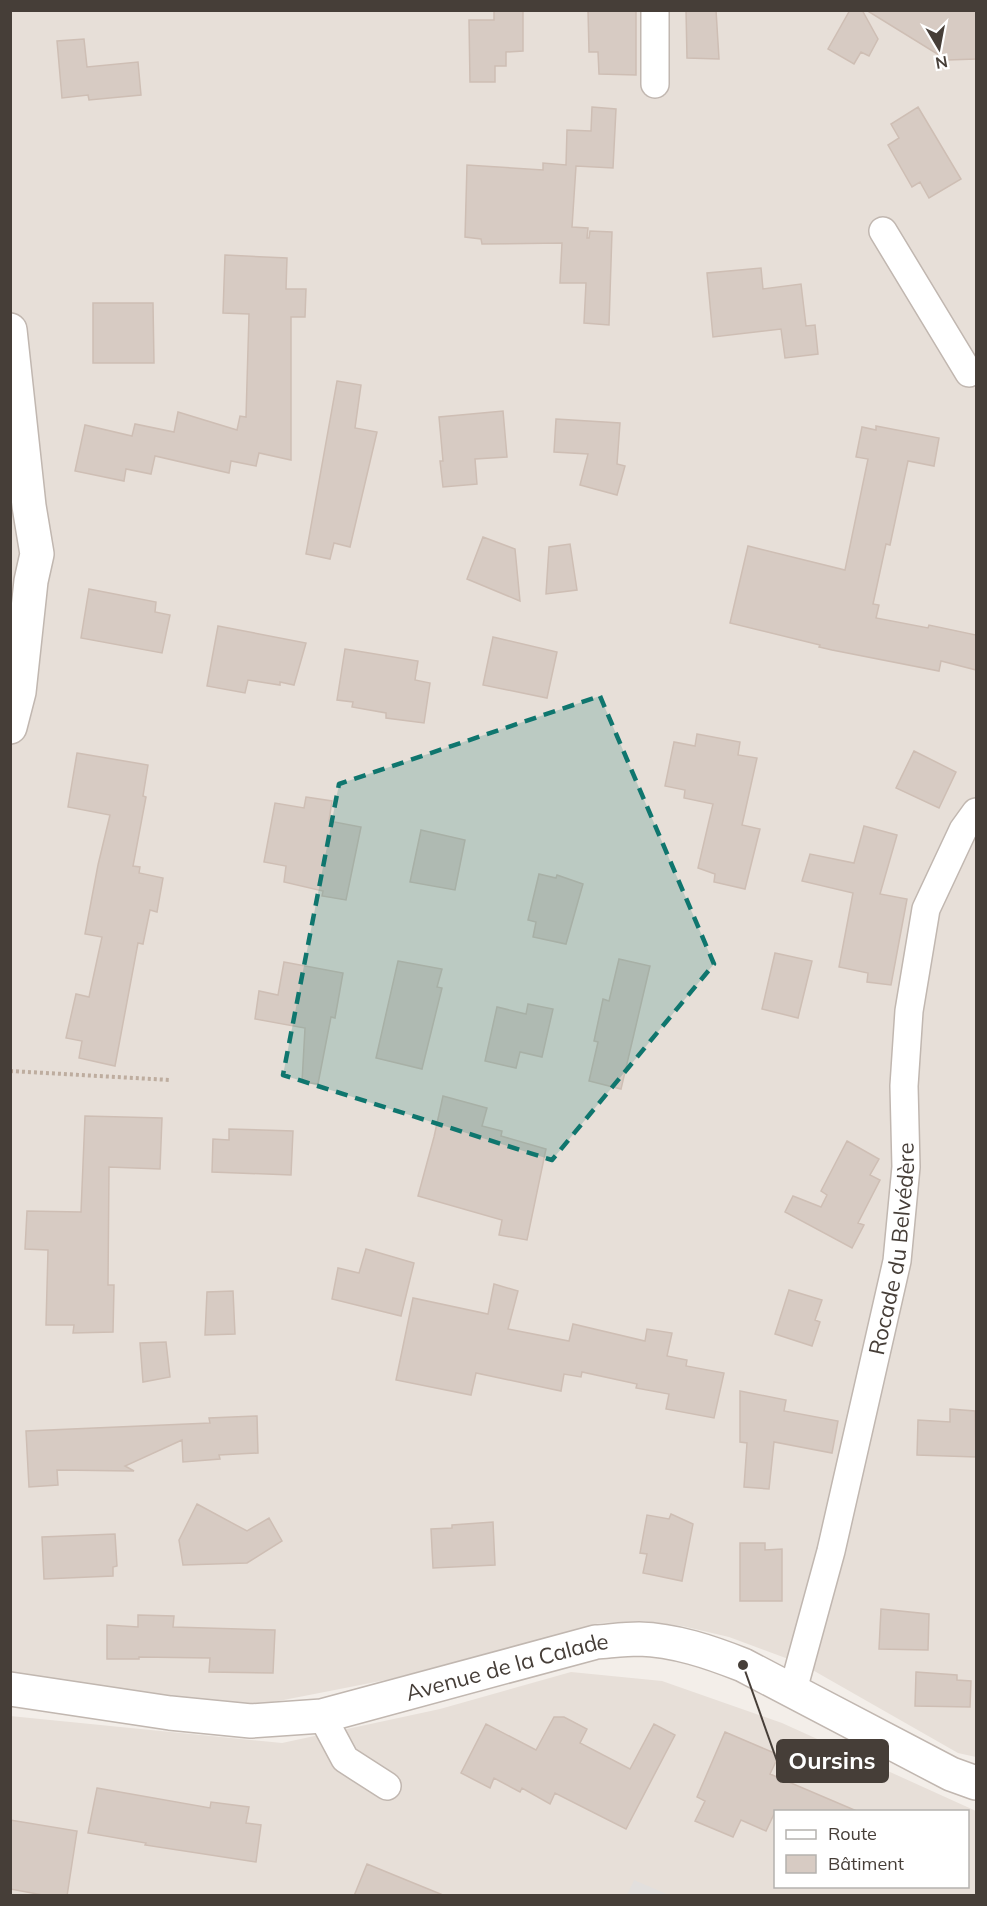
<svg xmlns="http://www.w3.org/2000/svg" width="987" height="1906" viewBox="0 0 987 1906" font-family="Mulish,sans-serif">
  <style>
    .residential { fill: #e7dfd8; fill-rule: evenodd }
    .parking { fill: #e2dfdd }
    .building { fill: #d7cbc3; stroke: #cebeb4; stroke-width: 1.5 }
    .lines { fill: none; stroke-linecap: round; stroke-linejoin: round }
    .minor-casing { stroke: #c1b7b0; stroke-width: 30 }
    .tertiary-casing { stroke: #c1b7b0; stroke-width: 36 }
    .path { stroke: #bead9f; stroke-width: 4; stroke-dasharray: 3 3; stroke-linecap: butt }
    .minor { stroke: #fff; stroke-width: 27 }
    .tertiary { stroke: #fff; stroke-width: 33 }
    .marked { fill: #0f766e; fill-opacity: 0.2; stroke: #0f766e; stroke-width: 4.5; stroke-dasharray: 12 8; stroke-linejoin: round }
    .labels { text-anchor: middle; stroke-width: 5; stroke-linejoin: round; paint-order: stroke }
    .street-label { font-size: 22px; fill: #463e38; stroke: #fff }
    .leader { fill: none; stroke: #463e38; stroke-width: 2 }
    .callout-dot { fill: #463e38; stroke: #fff; stroke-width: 2 }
    .callout { fill: #463e38; stroke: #463e38; stroke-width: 2 }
    .callout-label { font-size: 24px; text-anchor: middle; font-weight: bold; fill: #fff }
  </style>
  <rect width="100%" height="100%" fill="#f3eee9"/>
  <!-- residential -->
  <path class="residential" d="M 10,11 L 976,11 L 976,1757 L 958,1753 L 802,1664 L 729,1637 L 682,1626 L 644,1621 L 600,1623 L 391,1679 L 258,1705 L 177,1697 L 11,1673 Z
    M 571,1672 L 662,1681 L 782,1723 L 976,1811 L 976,1895 L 11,1895 L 10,1716 L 282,1743 L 440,1709 ZM 776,1812 L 968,1812 L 968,1886 L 776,1886 Z"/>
  <!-- parking -->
  <path class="parking" d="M 634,1880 L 669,1895 L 627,1895 Z"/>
  <!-- building -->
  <path class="building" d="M 494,10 L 523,10 L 523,51 L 506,52 L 506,66 L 495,66 L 495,82 L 470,82 L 469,20 L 494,20 Z
    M 588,10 L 636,10 L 636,75 L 599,74 L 598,52 L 589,52 Z
    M 686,10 L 716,10 L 719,59 L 687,58 Z
    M 850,10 L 862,10 L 878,39 L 869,56 L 861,52 L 854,64 L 828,49 Z
    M 866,10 L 976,10 L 976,59 L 947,60 Z
    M 84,39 L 87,67 L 138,62 L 141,95 L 89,100 L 88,95 L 62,98 L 57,41 Z
    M 592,107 L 616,109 L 613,168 L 576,166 L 572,227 L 588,228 L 587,238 L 589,238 L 590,231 L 612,232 L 609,325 L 584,323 L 586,283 L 560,283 L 562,243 L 482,244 L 481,239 L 465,237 L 467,165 L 543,170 L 543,163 L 566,165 L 567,130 L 591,131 Z
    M 918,107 L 961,179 L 929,198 L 920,182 L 912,187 L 888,145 L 899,138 L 891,124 Z
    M 225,255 L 287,258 L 286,289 L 306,289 L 305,317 L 291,317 L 291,460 L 259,453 L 256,466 L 231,461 L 229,473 L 155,456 L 151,474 L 126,469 L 124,481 L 75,471 L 85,425 L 132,436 L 135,424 L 174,432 L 178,412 L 237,430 L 240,416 L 246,417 L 249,314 L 223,313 Z
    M 761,268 L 763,289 L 801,284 L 806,326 L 815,325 L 818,354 L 785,358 L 781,329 L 713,337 L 707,273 Z
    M 93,303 L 153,303 L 154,363 L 93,363 Z
    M 337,381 L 361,385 L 355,428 L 377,432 L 350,547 L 334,543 L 330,559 L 306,554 Z
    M 503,411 L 507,457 L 475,459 L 477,484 L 443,487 L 440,461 L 443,461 L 439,417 Z
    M 556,419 L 620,423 L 617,464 L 625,466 L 617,495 L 580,485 L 588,454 L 554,452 Z
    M 876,426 L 939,438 L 934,466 L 908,461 L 890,545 L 886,544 L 873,604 L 879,605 L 876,618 L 928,628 L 929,625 L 976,635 L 976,670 L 941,661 L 939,671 L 832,650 L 819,647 L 820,645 L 730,623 L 748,546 L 845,570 L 868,459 L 856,457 L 862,427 L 876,430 Z
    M 483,537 L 515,549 L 520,601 L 467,579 Z
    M 570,544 L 577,590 L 546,594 L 549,547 Z
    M 89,589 L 156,602 L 155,612 L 170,615 L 162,653 L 81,638 Z
    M 218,626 L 306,643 L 294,685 L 280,682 L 280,685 L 248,680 L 245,693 L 207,686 Z
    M 493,637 L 557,652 L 547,698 L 483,685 Z
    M 345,649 L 418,661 L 415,680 L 430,683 L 424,723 L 386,718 L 386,713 L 352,707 L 353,702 L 337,700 Z
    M 697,734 L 740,742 L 738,755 L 757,758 L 742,825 L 760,829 L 745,889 L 714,882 L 715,874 L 698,868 L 713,804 L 684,798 L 685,790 L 665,786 L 674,742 L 695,746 Z
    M 914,751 L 956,772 L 939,808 L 896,788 Z
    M 77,753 L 148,765 L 143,796 L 146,797 L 133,866 L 140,867 L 139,873 L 163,878 L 157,912 L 150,910 L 143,944 L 138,943 L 115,1066 L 79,1058 L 82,1041 L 66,1038 L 76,994 L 89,997 L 102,937 L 85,934 L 98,865 L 110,815 L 68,807 Z
    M 306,797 L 332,801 L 329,821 L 361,827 L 346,900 L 322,896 L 323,891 L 284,882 L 286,866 L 264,862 L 275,803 L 304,808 Z
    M 864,826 L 897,835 L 880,894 L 907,899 L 891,985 L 867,982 L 868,973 L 839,967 L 853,893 L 802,881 L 810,854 L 854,863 Z
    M 421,830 L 465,840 L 455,890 L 410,882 Z
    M 539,874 L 556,878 L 557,875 L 583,884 L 566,944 L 533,937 L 536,922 L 528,920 Z
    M 775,953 L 812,961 L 798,1018 L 762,1009 Z
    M 619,959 L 650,966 L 621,1089 L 589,1081 L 598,1042 L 594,1041 L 603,999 L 609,1001 Z
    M 398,961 L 442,969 L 437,987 L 442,988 L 422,1069 L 376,1058 Z
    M 284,962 L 343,973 L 335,1018 L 331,1017 L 318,1084 L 302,1082 L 305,1028 L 255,1019 L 259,991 L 278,995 Z
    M 528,1004 L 553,1009 L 542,1057 L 520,1052 L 516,1068 L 485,1061 L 497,1007 L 526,1014 Z
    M 443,1096 L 487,1108 L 482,1126 L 502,1131 L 501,1136 L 546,1149 L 527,1240 L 499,1235 L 502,1220 L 418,1196 L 434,1137 Z
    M 85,1116 L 162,1118 L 160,1169 L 109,1167 L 108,1285 L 114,1285 L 113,1332 L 73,1333 L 74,1325 L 46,1325 L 48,1250 L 25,1249 L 27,1211 L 81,1212 Z
    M 229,1129 L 293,1131 L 291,1175 L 212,1172 L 213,1139 L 229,1140 Z
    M 847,1141 L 879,1159 L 870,1175 L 880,1180 L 858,1223 L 864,1225 L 852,1248 L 785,1212 L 793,1196 L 821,1207 L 827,1195 L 821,1191 Z
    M 366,1249 L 414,1263 L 401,1316 L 332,1299 L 338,1268 L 359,1273 Z
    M 494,1284 L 518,1291 L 508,1329 L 569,1341 L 573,1324 L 645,1341 L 647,1329 L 672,1333 L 667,1356 L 687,1360 L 686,1366 L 724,1373 L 714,1418 L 666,1409 L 669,1394 L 636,1388 L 637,1384 L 582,1372 L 581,1377 L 564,1374 L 561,1391 L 476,1373 L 471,1395 L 396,1380 L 413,1298 L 488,1314 Z
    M 789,1290 L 822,1300 L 815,1320 L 820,1322 L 812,1346 L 775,1334 Z
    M 233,1291 L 235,1334 L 205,1335 L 207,1292 Z
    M 166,1342 L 170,1377 L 143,1382 L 140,1343 Z
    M 740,1391 L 786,1400 L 784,1411 L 838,1421 L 832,1453 L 774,1442 L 769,1489 L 744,1487 L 747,1443 L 740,1442 Z
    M 950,1409 L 975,1411 L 976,1457 L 917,1455 L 918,1420 L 950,1422 Z
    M 257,1416 L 258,1453 L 219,1455 L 220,1459 L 183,1462 L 182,1440 L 125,1466 L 134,1471 L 57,1470 L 58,1485 L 29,1487 L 26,1431 L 210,1423 L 209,1418 Z
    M 197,1504 L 247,1531 L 269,1518 L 282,1541 L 247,1563 L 183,1565 L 179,1540 Z
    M 671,1514 L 693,1524 L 682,1581 L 643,1573 L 647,1554 L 640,1553 L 647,1515 L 669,1519 Z
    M 493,1522 L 495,1565 L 433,1568 L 431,1529 L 452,1528 L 452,1525 Z
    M 115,1534 L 117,1566 L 113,1567 L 113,1576 L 44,1579 L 42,1537 Z
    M 740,1543 L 765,1543 L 765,1550 L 782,1549 L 782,1601 L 740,1601 Z
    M 881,1609 L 929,1614 L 928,1650 L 879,1649 Z
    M 138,1615 L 174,1616 L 173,1627 L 275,1630 L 273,1673 L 209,1672 L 210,1658 L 139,1657 L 139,1659 L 107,1659 L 107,1625 L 138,1627 Z
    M 916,1672 L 957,1675 L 957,1680 L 971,1681 L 970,1707 L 915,1706 Z
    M 554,1717 L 564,1717 L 587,1729 L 580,1743 L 630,1769 L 654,1724 L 675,1735 L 626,1829 L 555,1793 L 550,1804 L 522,1788 L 520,1792 L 494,1778 L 490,1788 L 461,1773 L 486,1724 L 536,1750 Z
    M 725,1732 L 779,1755 L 770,1774 L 859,1812 L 775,1812 L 766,1831 L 741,1820 L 733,1837 L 695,1821 L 705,1801 L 697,1797 Z
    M 97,1788 L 210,1808 L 211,1802 L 249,1807 L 246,1823 L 261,1825 L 256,1862 L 145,1845 L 146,1843 L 88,1833 Z
    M 10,1820 L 77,1831 L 67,1896 L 48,1896 L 10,1889 Z
    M 367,1864 L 443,1895 L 443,1896 L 354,1896 Z"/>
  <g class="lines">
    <defs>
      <g id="minor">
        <path d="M 655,10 L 655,84"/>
        <path d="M 883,231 L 969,373"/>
        <path id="s1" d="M 793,1690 L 831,1551 L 897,1261 L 906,1167 L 904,1086 L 909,1011 L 926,909 L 963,830 L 976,812"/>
        <path d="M 322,1716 L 345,1759 L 387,1786"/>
      </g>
      <g id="tertiary">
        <path d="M 10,330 L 29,506 L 37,554 L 31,581 L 19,692 L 10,727"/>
        <path id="s2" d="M 10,1689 L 170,1713 L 251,1721 L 322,1716 L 596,1642 C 610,1641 625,1639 639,1639 C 675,1640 710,1652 743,1665 L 951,1774 L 976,1783"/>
      </g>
    </defs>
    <!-- minor casing -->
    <use href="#minor" class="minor-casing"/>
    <!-- tertiary casing -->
    <use href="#tertiary" class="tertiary-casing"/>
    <!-- path -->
    <path class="path" d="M 10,1071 L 170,1080"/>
    <!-- minor -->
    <use href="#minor" class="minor"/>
    <!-- tertiary -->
    <use href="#tertiary" class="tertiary"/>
  </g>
  <!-- marked area -->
  <path class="marked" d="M 600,696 L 714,964 L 552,1160 L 283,1075 L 339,784 Z"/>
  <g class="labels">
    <!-- street labels -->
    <g class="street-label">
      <text dy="8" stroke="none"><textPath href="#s1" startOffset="453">Rocade du Belvédère</textPath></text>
      <text dy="8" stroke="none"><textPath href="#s2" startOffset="506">Avenue de la Calade</textPath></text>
    </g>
  </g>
  <!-- callouts -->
  <path class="leader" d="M743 1665L777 1761"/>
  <circle class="callout-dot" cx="743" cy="1665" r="6"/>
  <rect class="callout" x="777" y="1740" width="111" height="42" rx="6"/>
  <g class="callout-label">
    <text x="832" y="1769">Oursins</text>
  </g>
  <!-- border -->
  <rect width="987" height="1906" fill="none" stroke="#463e38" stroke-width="24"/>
  <!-- legend -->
  <rect x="774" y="1810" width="195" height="78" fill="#ffffff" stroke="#b5b2af" stroke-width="1.5"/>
  <rect x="786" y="1830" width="30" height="9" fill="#ffffff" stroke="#b5b2af" stroke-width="1.5"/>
  <text x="828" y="1840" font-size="18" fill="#463e38">Route</text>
  <rect x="786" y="1855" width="30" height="18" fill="#d7cbc3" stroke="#b5b2af" stroke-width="1.5"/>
  <text x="828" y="1870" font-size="18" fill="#463e38">Bâtiment</text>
  <!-- north arrow -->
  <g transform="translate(939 48) rotate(170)" stroke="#ffffff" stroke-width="4.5" paint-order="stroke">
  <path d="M0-4.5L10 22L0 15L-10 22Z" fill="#463e38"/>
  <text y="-9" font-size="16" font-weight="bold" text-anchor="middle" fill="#463e38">N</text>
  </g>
</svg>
